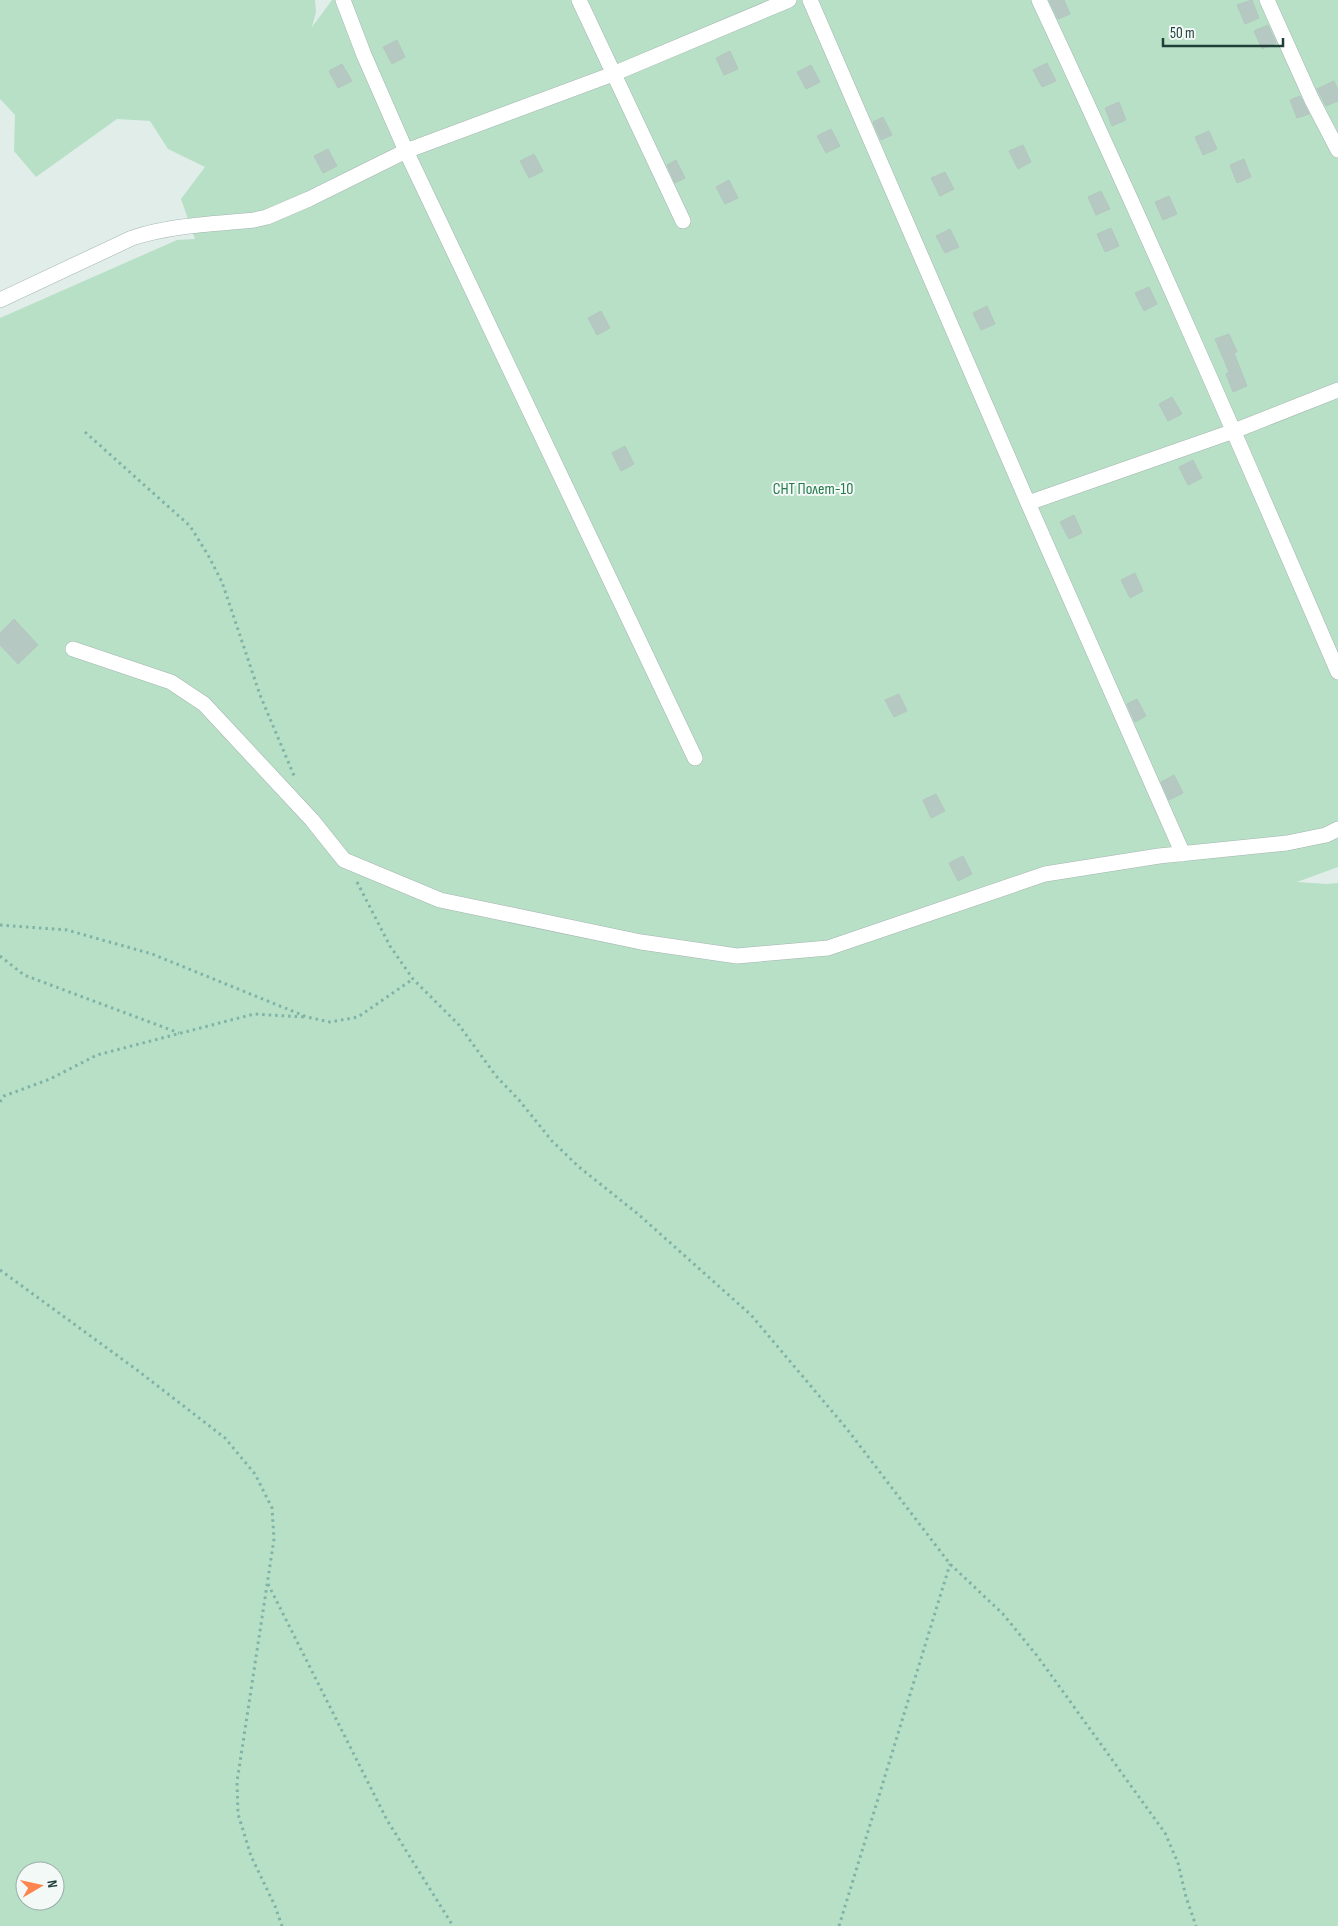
<svg xmlns="http://www.w3.org/2000/svg" width="1338" height="1926" viewBox="0 0 1338 1926" font-family="'Sofia Sans Condensed',sans-serif">
  <style>
    .green { fill: #b8e0c6; fill-rule: evenodd }
    .building { fill: #b6c8c2; stroke: #b3c7c0 }
    .lines { fill: none; stroke-linecap: round; stroke-linejoin: round }
    .minor-casing { stroke: #a3b5b1; stroke-width: 16 }
    .path { stroke: #7fb3a7; stroke-width: 3; stroke-dasharray: 2.5 4; stroke-linecap: butt }
    .minor { stroke: #fff; stroke-width: 15 }
    .labels { text-anchor: middle; stroke-width: 4; stroke-linejoin: round; paint-order: stroke }
    .park-label { font-size: 16px; fill: #267a4c; stroke: #f2f9f6 }
  </style>
  <rect width="100%" height="100%" fill="#e1ede9"/>
  <!-- green -->
  <path class="green" d="M 0,0 L 315,0 L 316,12 L 312,27 L 332,0 L 1338,0 L 1338,867 L 1297,882 L 1327,884 L 1338,883 L 1338,1926 L 0,1926 L 0,318 L 177,240 L 195,239 L 181,199 L 205,167 L 168,149 L 150,121 L 117,119 L 36,177 L 14,151 L 15,115 L 0,99 ZM 25,1871 L 55,1871 L 55,1901 L 25,1901 Z"/>
  <!-- building -->
  <path class="building" d="M 1049,0 L 1064,0 L 1070,14 L 1058,19 Z
    M 1252,0 L 1259,18 L 1245,24 L 1237,5 Z
    M 1268,25 L 1276,43 L 1262,49 L 1254,31 Z
    M 397,40 L 405,57 L 392,64 L 383,47 Z
    M 730,51 L 738,69 L 724,75 L 716,58 Z
    M 1047,63 L 1056,81 L 1042,87 L 1033,70 Z
    M 342,64 L 352,81 L 338,88 L 329,71 Z
    M 811,65 L 820,82 L 806,89 L 797,72 Z
    M 1334,81 L 1338,90 L 1338,101 L 1326,106 L 1317,89 Z
    M 1300,96 L 1309,114 L 1297,118 L 1290,100 Z
    M 1119,102 L 1126,120 L 1112,126 L 1105,108 Z
    M 883,117 L 892,135 L 881,140 L 873,122 Z
    M 831,129 L 840,146 L 826,153 L 817,136 Z
    M 1209,131 L 1217,149 L 1203,155 L 1195,137 Z
    M 1023,145 L 1031,162 L 1018,169 L 1009,151 Z
    M 328,149 L 337,166 L 323,173 L 314,156 Z
    M 534,154 L 543,171 L 529,178 L 520,161 Z
    M 1244,159 L 1251,177 L 1237,183 L 1230,165 Z
    M 676,160 L 685,178 L 675,183 L 667,165 Z
    M 945,172 L 954,189 L 940,196 L 931,178 Z
    M 729,180 L 738,198 L 725,204 L 716,187 Z
    M 1101,191 L 1110,209 L 1096,215 L 1088,197 Z
    M 1169,196 L 1177,214 L 1163,220 L 1155,202 Z
    M 1111,228 L 1119,246 L 1105,252 L 1097,234 Z
    M 950,229 L 959,247 L 945,253 L 936,236 Z
    M 1149,287 L 1157,304 L 1144,311 L 1135,293 Z
    M 987,306 L 995,324 L 981,330 L 973,313 Z
    M 601,311 L 610,328 L 597,335 L 588,318 Z
    M 1229,334 L 1237,352 L 1234,353 L 1247,386 L 1233,392 L 1226,374 L 1229,372 L 1215,339 Z
    M 1172,397 L 1182,414 L 1168,421 L 1159,404 Z
    M 625,446 L 634,464 L 621,471 L 612,453 Z
    M 1193,460 L 1202,478 L 1188,485 L 1179,467 Z
    M 1074,515 L 1082,533 L 1069,539 L 1060,522 Z
    M 1135,573 L 1143,591 L 1130,598 L 1121,580 Z
    M 14,619 L 38,645 L 18,664 L 0,645 L 0,633 Z
    M 899,694 L 907,711 L 894,717 L 885,700 Z
    M 1137,699 L 1146,716 L 1135,722 L 1127,704 Z
    M 1174,775 L 1183,793 L 1169,800 L 1161,782 Z
    M 936,794 L 945,811 L 931,818 L 923,800 Z
    M 963,856 L 972,874 L 958,881 L 949,863 Z"/>
  <g class="lines">
    <defs>
      <path id="minor" d="M 343,0 L 364,55 L 406,151 L 695,758
        M 579,0 L 683,221
        M 810,0 L 1028,503 L 1183,854
        M 1039,0 C 1143,222 1241,447 1338,672
        M 1267,0 L 1312,100 L 1338,150
        M 0,300 L 132,238 C 171,225 213,224 254,220 L 267,217 L 309,199 L 406,151 L 613,74 L 789,0
        M 1028,503 L 1234,431 L 1338,390
        M 73,649 L 171,682 L 204,704 L 312,820 L 344,860 L 440,900 L 641,942 L 737,956 L 828,948 L 1045,874 L 1159,856 L 1287,843 L 1326,835 L 1338,829"/>
    </defs>
    <!-- minor casing -->
    <use href="#minor" class="minor-casing"/>
    <!-- path -->
    <path class="path" d="M 85,432 L 190,526 L 208,555 L 222,582 L 260,695 L 295,778
      M 357,882 L 390,946 L 413,979 L 459,1025 L 496,1076 L 519,1100 L 552,1141 L 579,1167 L 638,1214 L 751,1315 L 847,1429 L 950,1564 L 1003,1614 L 1038,1657 L 1165,1833 L 1178,1863 L 1186,1897 L 1196,1926
      M 0,925 L 67,930 L 152,954 L 307,1017 L 330,1022 L 358,1017 L 413,979
      M 0,956 L 24,975 L 179,1033
      M 0,1102 L 4,1096 L 50,1079 L 97,1055 L 254,1014 L 304,1017
      M 0,1270 L 137,1370 L 225,1438 L 255,1474 L 272,1508 L 274,1539 L 237,1782 L 238,1814 L 251,1856 L 275,1906 L 282,1926
      M 268,1584 L 387,1820 L 453,1926
      M 839,1926 L 950,1564"/>
    <!-- minor -->
    <use href="#minor" class="minor"/>
  </g>
  <g class="labels">
    <!-- park labels -->
    <g class="park-label">
      <text x="813" y="494">СНТ Полет-10</text>
    </g>
  </g>
  <!-- north arrow -->
  <g transform="translate(40 1886) rotate(81)"><circle r="24" fill="#f2f9f6" stroke="#9eafaa"/>
  <path d="M0-4L9 19L0 12L-9 19Z" fill="#fe864e"/>
  <text y="-8" font-size="14" font-weight="bold" text-anchor="middle" fill="#203f39">N</text>
  </g>
  <!-- scale -->
  <path d="M1163 38v8h120v-8" fill="none" stroke="#203f39" stroke-width="2.5"/>
  <text x="1170" y="38" font-size="15" fill="#203f39" stroke="#f2f9f6" stroke-width="4" paint-order="stroke">50 m</text>
</svg>
